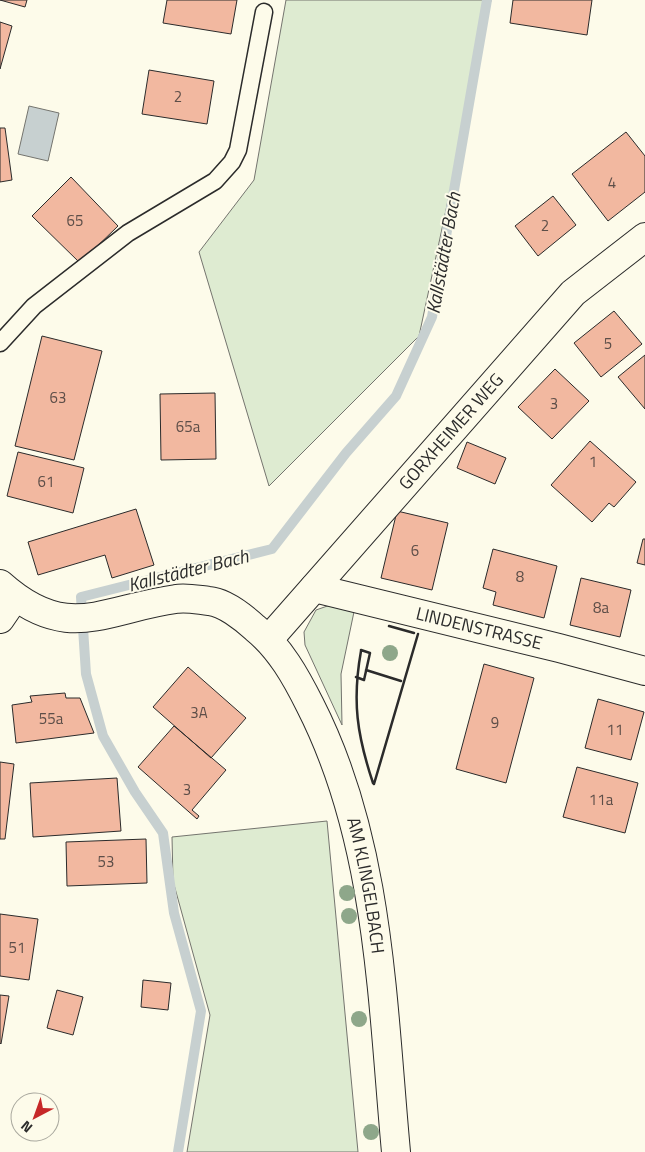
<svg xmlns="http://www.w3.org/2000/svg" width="645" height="1152" viewBox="0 0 645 1152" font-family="'Titillium Web',sans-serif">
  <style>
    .green { fill: #deebd1; stroke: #74746e }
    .water { fill: #c7d0d0; stroke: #74746e }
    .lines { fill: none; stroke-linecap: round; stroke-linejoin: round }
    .stream { stroke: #c7d0d0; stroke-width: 10 }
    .building { fill: #f2b8a0; stroke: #2b2b2b }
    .lane-casing { stroke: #2b2b2b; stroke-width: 19 }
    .street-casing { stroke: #2b2b2b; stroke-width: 30 }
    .secondary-casing { stroke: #2b2b2b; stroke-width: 30 }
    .lane { stroke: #fdfbea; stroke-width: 16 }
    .street { stroke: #fdfbea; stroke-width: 28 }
    .secondary { stroke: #fdfbea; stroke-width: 28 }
    .wall { stroke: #2b2b2b; stroke-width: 2.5 }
    .tree { fill: #8ea78a }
    .labels { text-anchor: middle; stroke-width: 4; stroke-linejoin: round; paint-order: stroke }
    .number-label { font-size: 15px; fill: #5d4e48 }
    .street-label { font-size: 18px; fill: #2b2b2b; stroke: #fdfbea }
    .water-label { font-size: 19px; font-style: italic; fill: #2b2b2b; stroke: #fdfbea }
  </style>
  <rect width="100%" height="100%" fill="#fdfbea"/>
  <!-- green -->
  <path class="green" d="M 286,0 L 491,0 L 419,336 L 269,486 L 199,252 L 254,180 Z
    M 333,604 L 355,607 L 341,674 L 342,725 L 305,645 L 304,632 L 316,610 Z
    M 327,821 L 358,1152 L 187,1152 L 210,1015 L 173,881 L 172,837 Z"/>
  <!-- water -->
  <path class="water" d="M 29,106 L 59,113 L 48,161 L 18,154 Z"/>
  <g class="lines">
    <!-- stream -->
    <path class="stream" d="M 178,1152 L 201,1011 L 174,913 L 163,833 L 135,792 L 103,736 L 86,674 L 81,597 L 272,549 L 346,453 L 396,396 L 432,317 L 487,0"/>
  </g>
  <!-- building -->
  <path class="building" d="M 0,0 L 27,0 L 25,7 Z
    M 167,0 L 237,0 L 231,34 L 163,23 Z
    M 513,0 L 592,0 L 587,35 L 510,23 Z
    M 0,22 L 12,26 L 0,69 Z
    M 149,70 L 214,81 L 207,124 L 142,114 Z
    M 0,128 L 5,128 L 12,180 L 0,182 Z
    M 626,132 L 645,156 L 645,192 L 608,221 L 572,174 Z
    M 71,177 L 118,226 L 80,263 L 32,216 Z
    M 553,196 L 576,225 L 538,256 L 515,226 Z
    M 614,311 L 642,344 L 601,377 L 574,343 Z
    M 42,336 L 102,351 L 74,460 L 15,446 Z
    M 645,355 L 645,409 L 618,377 Z
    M 555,369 L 589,401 L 552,439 L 518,407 Z
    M 215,393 L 216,459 L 161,460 L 160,394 Z
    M 590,441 L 636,482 L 614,507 L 609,503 L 592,522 L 551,485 Z
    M 467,442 L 506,458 L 495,484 L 457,468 Z
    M 18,452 L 84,468 L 73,513 L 7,496 Z
    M 136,509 L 154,565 L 112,578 L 105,555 L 38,575 L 28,542 Z
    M 397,511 L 448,523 L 432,590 L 381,578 Z
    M 643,539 L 645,539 L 645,565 L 637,563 Z
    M 493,549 L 557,566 L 544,618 L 493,605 L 496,592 L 483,588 Z
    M 581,578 L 631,590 L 620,637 L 570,625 Z
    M 484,664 L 534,678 L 506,783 L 456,769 Z
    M 188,667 L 246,718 L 211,758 L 153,707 Z
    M 65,693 L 66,698 L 80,698 L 94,733 L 16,743 L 12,705 L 32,702 L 30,696 Z
    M 598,699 L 644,712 L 631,760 L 585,748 Z
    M 174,726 L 226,770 L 192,810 L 199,816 L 197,819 L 138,767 Z
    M 0,762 L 14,764 L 5,839 L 0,839 Z
    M 577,767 L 638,783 L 625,833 L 563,817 Z
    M 117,778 L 121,831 L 33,837 L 30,783 Z
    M 146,839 L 147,883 L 67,886 L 66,842 Z
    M 0,914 L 38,919 L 29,980 L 0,976 Z
    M 143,980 L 171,983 L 168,1010 L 141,1007 Z
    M 57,990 L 83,997 L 73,1035 L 47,1028 Z
    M 0,995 L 9,996 L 1,1044 L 0,1043 Z"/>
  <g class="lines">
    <defs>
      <path id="lane" d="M 0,343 L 34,306 L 128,233 L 215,181 L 232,162 L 238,150 L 264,12"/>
      <g id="street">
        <path id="s1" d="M 314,588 L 559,648 L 645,671"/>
        <path id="s2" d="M 269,639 L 573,293 L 645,237"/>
      </g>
      <g id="secondary">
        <path id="s3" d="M 0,584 C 67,644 103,609 176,599 C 186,597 199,600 209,601 C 224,602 244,618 255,628 C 280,648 296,677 310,705 C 380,842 382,1001 396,1152"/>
        <path d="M 0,619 L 15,597"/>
      </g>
    </defs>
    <!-- lane casing -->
    <use href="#lane" class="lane-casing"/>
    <!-- street casing -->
    <use href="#street" class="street-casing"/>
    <!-- secondary casing -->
    <use href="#secondary" class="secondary-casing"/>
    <!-- lane -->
    <use href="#lane" class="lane"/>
    <!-- street -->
    <use href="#street" class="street"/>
    <!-- secondary -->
    <use href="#secondary" class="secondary"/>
    <!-- wall -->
    <path class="wall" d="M 389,626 L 414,633
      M 361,651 C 352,701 357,735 373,783
      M 366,670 L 401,681
      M 356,677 L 364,680 L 370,653 L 361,650
      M 374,784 L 418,634"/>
  </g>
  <!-- trees -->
  <g class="tree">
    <circle cx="390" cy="653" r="8"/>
    <circle cx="347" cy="893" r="8"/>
    <circle cx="349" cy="916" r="8"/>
    <circle cx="359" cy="1019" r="8"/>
    <circle cx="371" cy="1132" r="8"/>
  </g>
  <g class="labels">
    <!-- number labels -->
    <g class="number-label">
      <text x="178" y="102">2</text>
      <text x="612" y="188">4</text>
      <text x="75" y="226">65</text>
      <text x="545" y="231">2</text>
      <text x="608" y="349">5</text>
      <text x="58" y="403">63</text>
      <text x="554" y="409">3</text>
      <text x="188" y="432">65a</text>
      <text x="593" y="467">1</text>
      <text x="46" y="487">61</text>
      <text x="415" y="556">6</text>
      <text x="520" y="582">8</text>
      <text x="601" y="613">8a</text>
      <text x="199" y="718">3A</text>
      <text x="51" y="724">55a</text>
      <text x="495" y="728">9</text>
      <text x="615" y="735">11</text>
      <text x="187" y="795">3</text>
      <text x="601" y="805">11a</text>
      <text x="106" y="867">53</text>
      <text x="17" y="953">51</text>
    </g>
    <!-- street labels -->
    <g class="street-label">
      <text dy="6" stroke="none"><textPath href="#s2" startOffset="276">GORXHEIMER WEG</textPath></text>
      <text dy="6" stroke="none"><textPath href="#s1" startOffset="170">LINDENSTRASSE</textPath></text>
      <text dy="6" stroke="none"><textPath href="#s3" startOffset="560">AM KLINGELBACH</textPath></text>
    </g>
    <!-- water labels -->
    <g class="water-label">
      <text transform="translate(443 253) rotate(-80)" y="7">Kallstädter Bach</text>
      <text transform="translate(188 570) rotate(-14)" y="7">Kallstädter Bach</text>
    </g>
  </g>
  <!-- north arrow -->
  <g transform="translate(35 1117) rotate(221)"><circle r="24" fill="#fdfbea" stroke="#a9a89e"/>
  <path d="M0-4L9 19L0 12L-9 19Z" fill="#c62828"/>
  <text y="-8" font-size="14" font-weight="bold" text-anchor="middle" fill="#2b2b2b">N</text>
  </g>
</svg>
